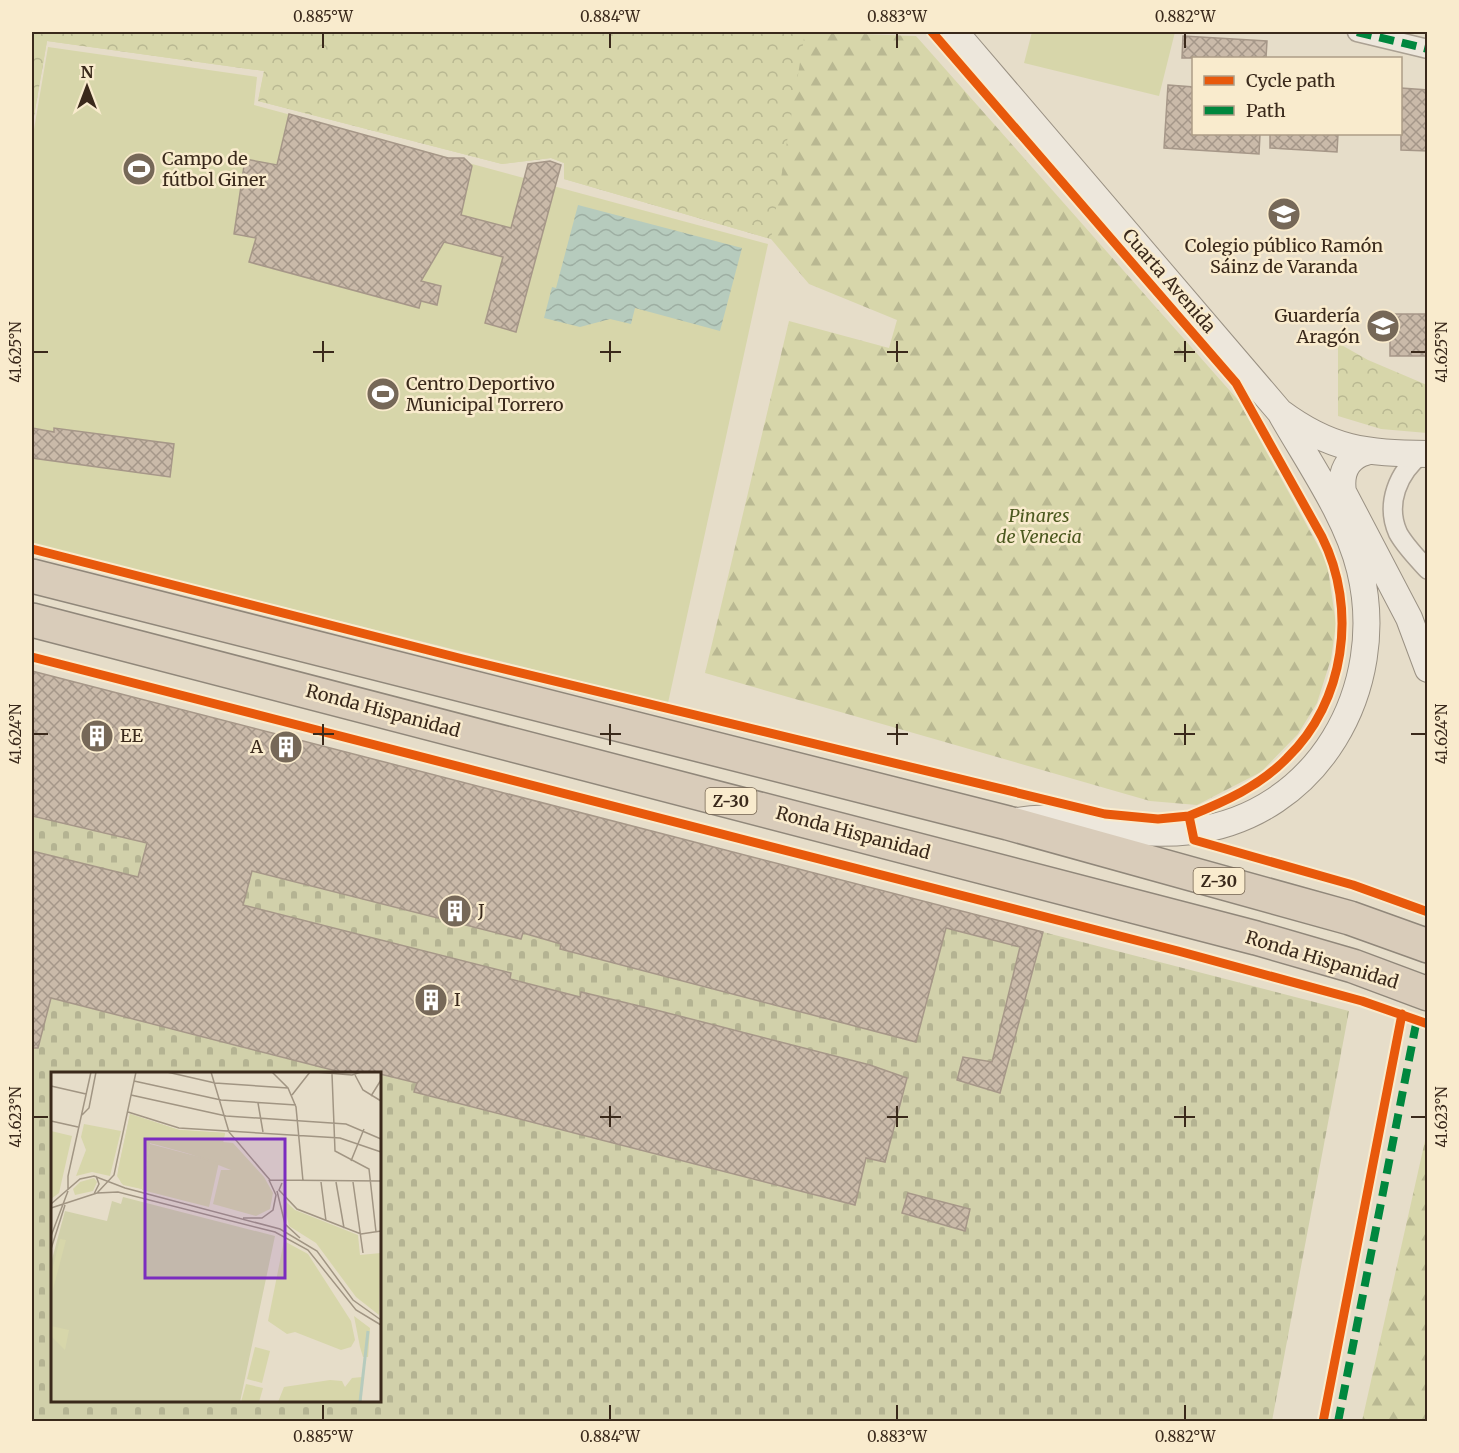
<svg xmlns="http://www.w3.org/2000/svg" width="1459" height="1453" viewBox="0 0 1459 1453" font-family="Merriweather,serif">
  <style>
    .grass { fill: #d7d6aa }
    .forest { fill: url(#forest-firs) }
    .cemetery { fill: url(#cemetery-stones); fill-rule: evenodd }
    .park { fill: url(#park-crowns) }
    .water { fill: url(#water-waves) }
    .building { fill: url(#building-cross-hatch); stroke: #a69788; stroke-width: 1.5 }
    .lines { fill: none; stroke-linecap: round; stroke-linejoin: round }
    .street-casing { stroke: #aba193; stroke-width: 21 }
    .secondary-casing { stroke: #9a9183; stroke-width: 28 }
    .highway-casing { stroke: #90877a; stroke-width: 36 }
    .street { stroke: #ede7dc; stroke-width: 18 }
    .secondary { stroke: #ede7dc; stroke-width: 26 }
    .highway { stroke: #d9ccba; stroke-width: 33 }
    .quiet { stroke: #00873e; stroke-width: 8; stroke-dasharray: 15 8; stroke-linecap: butt }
    .cycleway-casing { stroke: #f9ebcd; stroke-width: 13 }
    .cycleway { stroke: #e8590c; stroke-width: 9 }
    .ticks { fill: none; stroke: #3a291b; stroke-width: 2 }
    .labels { text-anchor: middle; stroke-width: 5; stroke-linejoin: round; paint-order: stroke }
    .shield { fill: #f9ebcd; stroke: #736350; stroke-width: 1.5 }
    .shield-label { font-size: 16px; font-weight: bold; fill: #3a291b }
    .poi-label { font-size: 18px; fill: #3a291b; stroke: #f9ebcd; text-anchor: start }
    .street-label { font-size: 18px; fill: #3a291b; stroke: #f9ebcd }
    .park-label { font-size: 18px; font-style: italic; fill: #4c591f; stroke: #f9ebcd }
    .inset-river { fill: none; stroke: #b6cbbd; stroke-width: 3 }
    .inset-road { fill: none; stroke: #a19583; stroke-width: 1.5 }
    .view { fill: #7b2cbf; fill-opacity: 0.15; stroke: #7b2cbf; stroke-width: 3 }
    .inset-edge { fill: none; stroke: #3a291b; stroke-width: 3 }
    .neatline { fill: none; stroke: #3a291b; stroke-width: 2 }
    .ticks-label { font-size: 15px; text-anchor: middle; fill: #3a291b }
  </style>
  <defs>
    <pattern id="forest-firs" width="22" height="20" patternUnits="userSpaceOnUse" patternTransform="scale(1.5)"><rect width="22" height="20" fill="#d7d6aa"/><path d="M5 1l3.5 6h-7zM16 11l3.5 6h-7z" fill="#b9b892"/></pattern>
    <pattern id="cemetery-stones" width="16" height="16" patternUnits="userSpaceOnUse" patternTransform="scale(1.5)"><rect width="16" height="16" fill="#d1d0aa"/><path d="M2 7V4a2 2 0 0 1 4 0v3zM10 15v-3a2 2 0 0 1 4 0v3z" fill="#b4b392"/></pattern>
    <pattern id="park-crowns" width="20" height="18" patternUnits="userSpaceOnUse" patternTransform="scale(1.5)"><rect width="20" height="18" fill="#d7d6aa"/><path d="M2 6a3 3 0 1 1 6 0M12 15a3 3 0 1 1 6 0" fill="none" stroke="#b9b892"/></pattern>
    <pattern id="water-waves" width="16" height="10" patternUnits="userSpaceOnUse" patternTransform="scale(1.5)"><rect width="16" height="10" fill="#b6cbbd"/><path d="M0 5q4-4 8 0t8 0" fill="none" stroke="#9daea2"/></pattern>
    <pattern id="building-cross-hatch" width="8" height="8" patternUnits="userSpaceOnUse" patternTransform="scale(1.5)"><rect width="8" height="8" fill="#cabaa9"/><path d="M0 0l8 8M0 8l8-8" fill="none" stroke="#a59789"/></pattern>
  </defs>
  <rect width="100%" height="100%" fill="#e6ddc9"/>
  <!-- grass -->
  <path class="grass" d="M 1032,32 L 1175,32 L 1159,96 L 1024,63 Z
    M 48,47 L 257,77 L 254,105 L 768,244 L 668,703 L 32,544 L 32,141 Z"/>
  <!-- forest -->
  <path class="forest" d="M 32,32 L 805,32 L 916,36 L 1238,400 L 1327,562 L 1336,624 L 1331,659 L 1317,703 L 1298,734 L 1261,772 L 1197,805 L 1150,801 L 705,673 L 789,321 L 889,348 L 897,320 L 809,284 L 771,239 L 564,179 L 564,163 L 551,158 L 502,164 L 258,101 L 264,71 L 47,41 L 32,128 Z
    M 1427,1132 L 1427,1421 L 1362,1421 Z"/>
  <!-- cemetery -->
  <path class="cemetery" d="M 32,671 L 1349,1011 L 1272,1421 L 32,1421 ZM 52,1074 L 380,1074 L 380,1400 L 52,1400 Z"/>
  <!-- park -->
  <path class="park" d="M 32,32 L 805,32 L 771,239 L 564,179 L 564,163 L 551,158 L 502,164 L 258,101 L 264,71 L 47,41 L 32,128 Z
    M 1338,343 L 1368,360 L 1427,385 L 1427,433 L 1381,429 L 1338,416 Z"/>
  <!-- water -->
  <path class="water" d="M 578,205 L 742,248 L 720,331 L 635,308 L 631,324 L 610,319 L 580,327 L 544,318 L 552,287 L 556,288 Z"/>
  <!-- building -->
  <path class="building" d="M 1183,36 L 1267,41 L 1266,58 L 1182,58 Z
    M 1168,85 L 1194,87 L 1194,134 L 1260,134 L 1259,154 L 1164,148 Z
    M 1401,88 L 1428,90 L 1428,151 L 1401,150 Z
    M 289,114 L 448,158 L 464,158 L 472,166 L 461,215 L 511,228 L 528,164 L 550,161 L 561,165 L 516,332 L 485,323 L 503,257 L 444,242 L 421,281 L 441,286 L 437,305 L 421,301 L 419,308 L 249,262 L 256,238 L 234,234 L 245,159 L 277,165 Z
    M 1270,134 L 1338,134 L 1337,152 L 1270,148 Z
    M 1390,314 L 1428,314 L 1428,356 L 1390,356 Z
    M 32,428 L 54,432 L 54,428 L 174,444 L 170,477 L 32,458 Z
    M 32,671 L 1043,932 L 1000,1093 L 957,1080 L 963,1057 L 992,1062 L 1020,947 L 946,928 L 916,1042 L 560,949 L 561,944 L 523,933 L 521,939 L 252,871 L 243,905 L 511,973 L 510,979 L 580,997 L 581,992 L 656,1010 L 870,1065 L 907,1078 L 885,1162 L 866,1158 L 855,1205 L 414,1092 L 417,1083 L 380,1074 L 348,1074 L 51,998 L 38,1048 L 32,1048 L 32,851 L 138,877 L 147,843 L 32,816 Z
    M 908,1193 L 970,1209 L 965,1231 L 902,1213 Z"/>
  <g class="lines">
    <defs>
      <path id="street" d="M 1357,32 L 1428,49
        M 1422,454 C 1398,472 1385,504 1398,533 C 1405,546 1418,559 1428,570"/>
      <path id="secondary" d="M 955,32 L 1280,412 C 1331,450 1365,453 1428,454
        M 1366,452 C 1347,457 1340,473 1343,492 L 1409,618 L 1428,669
        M 1012,822 C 1053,813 1071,823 1110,829 C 1137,833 1166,834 1192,831 C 1318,815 1389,688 1360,570 C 1347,516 1307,460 1280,412"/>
      <path id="highway" d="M 32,576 L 1008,823 L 1350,918 L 1428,946
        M 32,620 L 1256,938 L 1353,966 L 1428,994"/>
    </defs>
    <!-- street casing -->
    <use href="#street" class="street-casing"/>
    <!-- secondary casing -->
    <use href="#secondary" class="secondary-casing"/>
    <!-- highway casing -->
    <use href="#highway" class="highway-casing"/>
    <!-- street -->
    <use href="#street" class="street"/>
    <!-- secondary -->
    <use href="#secondary" class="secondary"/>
    <!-- highway -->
    <use href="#highway" class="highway"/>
    <!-- quiet -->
    <path class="quiet" d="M 1357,32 L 1428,49
      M 1338,1422 L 1417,1019"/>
    <defs>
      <path id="cycleway" d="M 932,32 L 1236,383 L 1322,537 C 1358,609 1345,702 1287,758 C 1260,786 1224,802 1189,816
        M 32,549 L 463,659 L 1105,814 L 1158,819 L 1189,816 L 1194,840 L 1353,885 L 1428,912
        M 32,657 L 1178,951 L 1362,1001 L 1428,1024
        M 1323,1422 L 1402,1014"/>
    </defs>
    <!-- cycleway casing -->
    <use href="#cycleway" class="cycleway-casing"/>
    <!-- cycleway -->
    <use href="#cycleway" class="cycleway"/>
  </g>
  <!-- ticks -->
  <path class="ticks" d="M 323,33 L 323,48M 610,33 L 610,48M 897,33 L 897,48M 1185,33 L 1185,48M 323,341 L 323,362M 610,341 L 610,362M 897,341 L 897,362M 1185,341 L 1185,362M 33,352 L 48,352M 313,352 L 334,352M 600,352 L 621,352M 887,352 L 908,352M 1174,352 L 1195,352M 1411,352 L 1426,352M 323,724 L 323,745M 610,724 L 610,745M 897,724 L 897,745M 1185,724 L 1185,745M 33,734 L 48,734M 313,734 L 334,734M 600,734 L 621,734M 887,734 L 908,734M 1174,734 L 1195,734M 1411,734 L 1426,734M 610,1106 L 610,1127M 897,1106 L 897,1127M 1185,1106 L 1185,1127M 33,1117 L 48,1117M 600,1117 L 621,1117M 887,1117 L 908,1117M 1174,1117 L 1195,1117M 1411,1117 L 1426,1117M 323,1405 L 323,1420M 610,1405 L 610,1420M 897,1405 L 897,1420M 1185,1405 L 1185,1420"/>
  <!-- icons -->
  <defs>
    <symbol id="stadium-disc" viewBox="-11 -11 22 22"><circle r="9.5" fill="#766858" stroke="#f9ebcd"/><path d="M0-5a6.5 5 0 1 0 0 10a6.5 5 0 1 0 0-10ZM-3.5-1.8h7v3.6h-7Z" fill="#fff"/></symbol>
    <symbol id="school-disc" viewBox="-11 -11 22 22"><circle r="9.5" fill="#766858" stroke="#f9ebcd"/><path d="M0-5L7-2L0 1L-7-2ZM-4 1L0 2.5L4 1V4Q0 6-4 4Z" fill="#fff"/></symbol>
    <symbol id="building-disc" viewBox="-11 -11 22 22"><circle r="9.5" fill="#766858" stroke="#f9ebcd"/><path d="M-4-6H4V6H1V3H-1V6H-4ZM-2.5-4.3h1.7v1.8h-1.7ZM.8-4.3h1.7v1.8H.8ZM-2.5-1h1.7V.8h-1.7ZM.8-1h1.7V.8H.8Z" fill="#fff"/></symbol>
  </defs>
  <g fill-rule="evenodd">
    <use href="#stadium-disc" x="120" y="150" width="38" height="38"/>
    <use href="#school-disc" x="1265" y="195" width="38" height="38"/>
    <use href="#school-disc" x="1364" y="307" width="38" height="38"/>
    <use href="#stadium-disc" x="364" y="375" width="38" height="38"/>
    <use href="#building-disc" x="78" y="717" width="38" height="38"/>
    <use href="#building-disc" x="267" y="728" width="38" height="38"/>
    <use href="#building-disc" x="436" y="892" width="38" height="38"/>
    <use href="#building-disc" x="412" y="981" width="38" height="38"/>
  </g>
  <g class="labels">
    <!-- shield labels -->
    <g class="shield">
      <rect x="705.5" y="788" width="51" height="26" rx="4.5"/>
      <rect x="1193.5" y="868" width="51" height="26" rx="4.5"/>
    </g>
    <g class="shield-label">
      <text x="731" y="807">Z-30</text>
      <text x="1219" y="887">Z-30</text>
    </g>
    <!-- poi labels -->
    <g class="poi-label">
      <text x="162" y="165">Campo de<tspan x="162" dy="21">fútbol Giner</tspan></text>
      <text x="1284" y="252" text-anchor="middle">Colegio público Ramón<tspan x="1284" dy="21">Sáinz de Varanda</tspan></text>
      <text x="1360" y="322" text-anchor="end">Guardería<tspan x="1360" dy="21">Aragón</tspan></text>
      <text x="406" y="390">Centro Deportivo<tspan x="406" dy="21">Municipal Torrero</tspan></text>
      <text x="120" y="742">EE</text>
      <text x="263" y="753" text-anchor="end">A</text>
      <text x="478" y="917">J</text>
      <text x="454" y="1006">I</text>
    </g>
    <!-- street labels -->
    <g class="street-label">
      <text transform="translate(1169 281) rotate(49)" y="6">Cuarta Avenida</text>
      <text transform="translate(383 711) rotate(15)" y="6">Ronda Hispanidad</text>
      <text transform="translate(853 833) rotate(15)" y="6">Ronda Hispanidad</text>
      <text transform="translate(1322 960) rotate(17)" y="6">Ronda Hispanidad</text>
    </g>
    <!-- park labels -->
    <g class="park-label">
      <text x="1039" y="522">Pinares<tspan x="1039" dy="21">de Venecia</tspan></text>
    </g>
  </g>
  <!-- overview -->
  <g transform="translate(51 1072)">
    <rect width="330" height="330" fill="#e6ddc9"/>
    <path d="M 0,59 L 21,64 L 8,121 L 0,127 ZM 99,72 L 168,90 L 158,135 L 91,118 ZM 43,106 L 46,110 L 42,119 L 24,123 L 22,117 L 29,110 ZM 204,275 L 219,279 L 211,311 L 196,307 ZM 195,312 L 212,316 L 208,330 L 190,330 Z" fill="#d7d6aa"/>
    <path d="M 79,42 L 128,58 L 174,61 L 172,70 L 182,71 L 213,105 L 222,121 L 219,137 L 205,144 L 162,132 L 170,98 L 180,98 L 119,74 L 99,71 L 91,117 L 70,111 L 67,98 ZM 232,127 L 244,138 L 307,163 L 309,183 L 330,181 L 328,243 L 305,225 L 265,171 L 238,154 ZM 233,169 L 257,182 L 300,249 L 304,268 L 300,275 L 290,278 L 244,260 L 236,262 L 217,249 ZM 303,244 L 319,256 L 317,285 L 312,285 L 309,275 ZM 311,305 L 311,328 L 307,330 L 227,330 L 233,315 L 279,308 L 291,309 L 294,315 L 301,306 Z" fill="#d7d6aa"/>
    <path d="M 72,125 L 224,164 L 189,330 L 0,330 L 0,191 L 14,139 L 56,149 L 61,129 L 70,132 Z" fill="#d1d0aa"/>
    <path d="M 79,42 L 128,58 L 174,61 L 168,90 L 99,71 L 91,117 L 72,113 L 66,104 ZM 33,52 L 70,59 L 59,104 L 41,100 L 25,104 L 35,78 L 30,65 Z" fill="#d7d6aa"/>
    <path d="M 9,167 L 15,168 L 1,221 L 0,203 ZM 0,254 L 18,258 L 14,278 L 0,264 Z" fill="#d7d6aa"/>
    <path class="inset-river" d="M 309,330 L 317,259"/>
    <path class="inset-road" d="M 116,0 L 164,11 L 237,16M 160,0 L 178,60 L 219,108 L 330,109M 221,0 L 237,16 L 245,35 L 252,109M 264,0 L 301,3 L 310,0M 281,2 L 284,79 L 318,97 L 325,160M 304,3 L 312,18 L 330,29M 83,9 L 170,28 L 245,33M 0,14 L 35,22M 80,23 L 175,44 L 295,52 L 330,67M 241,23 L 259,0M 320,24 L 330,8M 207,31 L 212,60M 77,40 L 128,56 L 289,66 L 330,80M 31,43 L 38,36 L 45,0M 0,49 L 27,55M 300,89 L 313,57M 270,110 L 275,149M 285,110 L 293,156M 302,110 L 312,181M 231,111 L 228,118 L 246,137 L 310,162 L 330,159M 17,118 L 17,104 L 40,0M 226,119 L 234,152 L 249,166M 46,121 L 63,103 L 85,0M 43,122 L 48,112 L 45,104M 0,132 L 29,107 L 43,104 L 74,116 L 229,157 L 266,179 L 302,228 L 330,248M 0,136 L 46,121 L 67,120 L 224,160 L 257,178 L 305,238 L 330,253M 192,146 L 211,146 L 222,138 L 225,123 L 218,108M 0,164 L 17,119M 0,177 L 14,133"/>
    <path class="view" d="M 94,67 L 234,67 L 234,206 L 94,206 Z"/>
    <rect width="330" height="330" class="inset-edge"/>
  </g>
  <!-- border -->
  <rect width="1459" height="1453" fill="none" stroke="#f9ebcd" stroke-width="66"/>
  <!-- legend -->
  <rect x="1192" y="57" width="210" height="78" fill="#f9ebcd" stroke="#ad9d86" stroke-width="1.5"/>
  <rect x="1204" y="76" width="30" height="9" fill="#e8590c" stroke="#ad9d86" stroke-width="1.5"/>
  <text x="1246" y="87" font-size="18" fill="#3a291b">Cycle path</text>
  <rect x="1204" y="106" width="30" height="9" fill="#00873e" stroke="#ad9d86" stroke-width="1.5"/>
  <text x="1246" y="117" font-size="18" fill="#3a291b">Path</text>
  <!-- north arrow -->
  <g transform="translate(87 87)" stroke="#f9ebcd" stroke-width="4.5" paint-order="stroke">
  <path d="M0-4.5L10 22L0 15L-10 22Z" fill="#3a291b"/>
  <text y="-9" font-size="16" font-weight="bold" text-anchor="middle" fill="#3a291b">N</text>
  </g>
  <rect x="33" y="33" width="1393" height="1387" class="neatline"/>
  <g class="ticks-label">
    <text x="323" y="22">0.885°W</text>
    <text x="610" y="22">0.884°W</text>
    <text x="897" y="22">0.883°W</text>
    <text x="1185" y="22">0.882°W</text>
    <text transform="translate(16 352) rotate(-90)" y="5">41.625°N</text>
    <text transform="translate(1442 352) rotate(-90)" y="5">41.625°N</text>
    <text transform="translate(16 734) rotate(-90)" y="5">41.624°N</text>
    <text transform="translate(1442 734) rotate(-90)" y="5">41.624°N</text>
    <text transform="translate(16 1117) rotate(-90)" y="5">41.623°N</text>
    <text transform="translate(1442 1117) rotate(-90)" y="5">41.623°N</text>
    <text x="323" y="1442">0.885°W</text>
    <text x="610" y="1442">0.884°W</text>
    <text x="897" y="1442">0.883°W</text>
    <text x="1185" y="1442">0.882°W</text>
  </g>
</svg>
